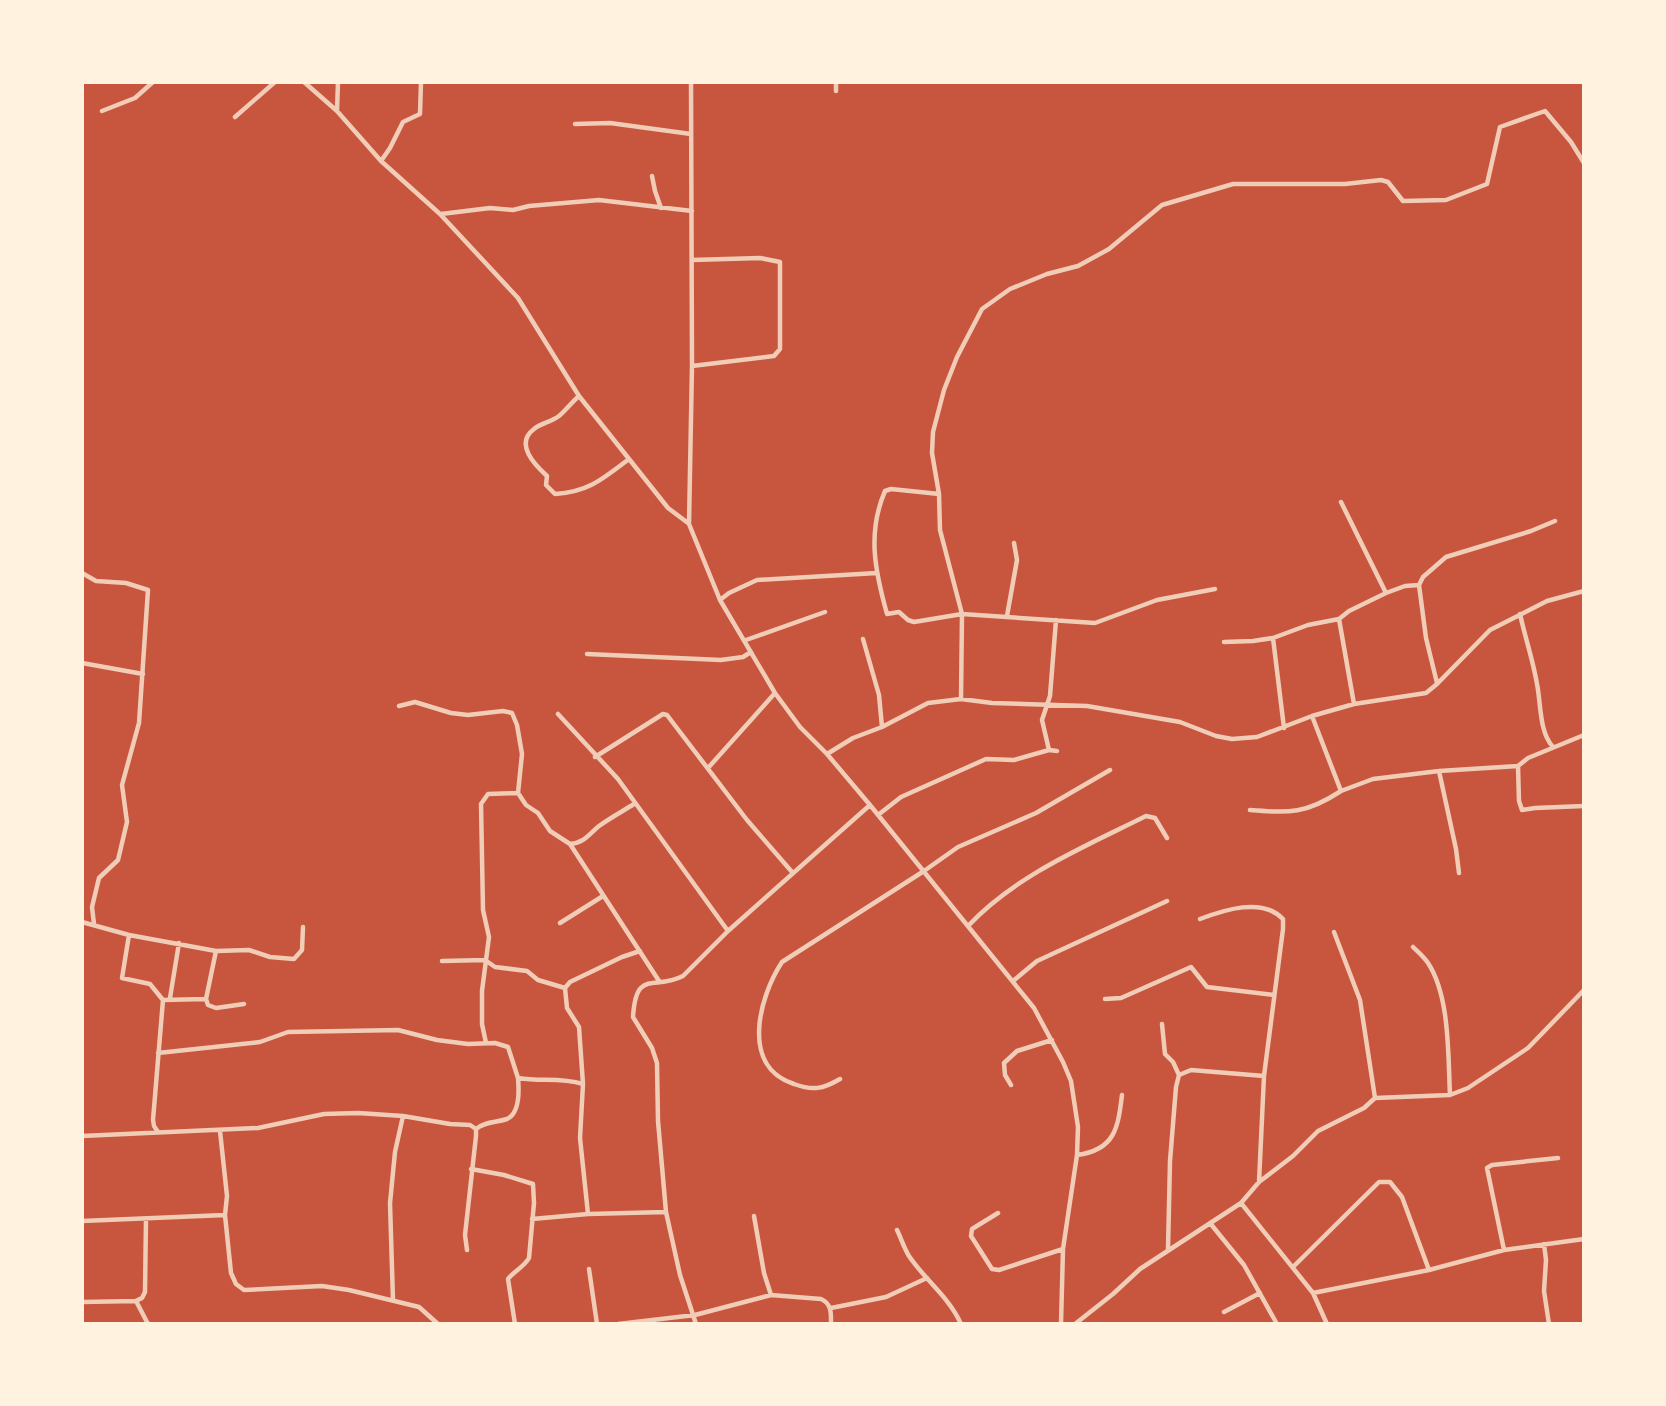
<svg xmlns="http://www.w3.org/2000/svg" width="1666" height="1406" viewBox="0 0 1666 1406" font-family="Montserrat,sans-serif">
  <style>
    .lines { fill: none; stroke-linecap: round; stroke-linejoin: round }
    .minor { stroke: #f1ccb7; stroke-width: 4.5 }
  </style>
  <rect width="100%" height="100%" fill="#c8553d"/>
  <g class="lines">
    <!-- minor -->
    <path class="minor" d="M 304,82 L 337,111 L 381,161 L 440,214 L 518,298 L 579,396 L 668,508 L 688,523
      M 691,82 L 692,366 L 689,524 L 720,600 L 775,693 L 800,727 L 827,754 L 870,805 L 1034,1008 L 1063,1062 L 1071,1081 L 1078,1127 L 1077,1155 L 1063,1249 L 1061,1324
      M 836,82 L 836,91
      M 102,111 L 135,98 L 153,82
      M 337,111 L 338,82
      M 235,117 L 275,82
      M 575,124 L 610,123 L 691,134
      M 381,161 L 390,148 L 403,122 L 420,114 L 421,82
      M 652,176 L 655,191 L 661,208
      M 441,214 L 490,208 L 513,210 L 529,206 L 599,200 L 692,211
      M 692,366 L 774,356 L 780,349 L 780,262 L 760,258 L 692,260
      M 579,396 C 572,402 566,410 559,416 C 551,422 541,423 534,429 C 514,444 535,465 547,476 L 546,485 L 555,494 C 588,492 603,479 629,459
      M 939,494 L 891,489 L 885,491 C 867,533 875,571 887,614 L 899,612 L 908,620 L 914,622 L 962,614 L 1095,623 L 1157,600 L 1215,589
      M 1341,502 L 1386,593
      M 82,573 L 96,581 L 126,583 L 148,590 L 139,723 L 122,785 L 127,822 L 118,860 L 99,878 L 92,907 L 94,924
      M 720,600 L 729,593 L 757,580 L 877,573
      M 1520,614 C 1525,637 1533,660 1537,684 C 1541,703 1539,732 1553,747
      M 1007,616 L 1017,560 L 1014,543
      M 1339,619 L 1354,704
      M 1273,638 L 1284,728
      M 863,639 L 879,695 L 882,727
      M 746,640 L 825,612
      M 1224,642 L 1253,641 L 1273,638 L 1308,625 L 1339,619 L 1349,611 L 1386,593 L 1405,586 L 1419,585
      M 587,654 L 721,660 L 743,657 L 751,652
      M 82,663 L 143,674
      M 1437,683 L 1426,638 L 1419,585 L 1423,577 L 1446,557 L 1531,531 L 1555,521
      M 961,699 L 962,614 L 940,530 L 939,494 L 932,453 L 933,432 L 944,390 L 957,357 L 982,309 L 1010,289 L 1047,274 L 1078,266 L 1109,249 L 1162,205 L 1233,184 L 1345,184 L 1381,180 L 1388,182 L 1403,201 L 1446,200 L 1487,184 L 1500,127 L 1545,111 L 1571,142 L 1584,163
      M 399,706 L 415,702 L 451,713 L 468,715 L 503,711 L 512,713 L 517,725 L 522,754 L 518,793 L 526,805 L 538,813 L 550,831 L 570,844 L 659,981
      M 558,714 L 618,779 L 728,931
      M 1049,750 L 1042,720 L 1050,696 L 1056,620
      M 827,754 L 853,738 L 882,727 L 928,703 L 961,699 L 992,703 L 1087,706 L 1180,722 L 1216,736 L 1232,739 L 1257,737 L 1312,716 L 1354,704 L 1426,693 L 1437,684 L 1490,630 L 1547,601 L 1584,591
      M 595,757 L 663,714 L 667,715 L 747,820 L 792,872
      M 1518,766 L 1519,801 L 1522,810 L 1535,808 L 1584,806
      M 708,768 L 775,693
      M 1439,771 L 1456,849 L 1459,873
      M 1341,791 L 1373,779 L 1439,771 L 1518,766 L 1528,758 L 1584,735
      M 1250,810 C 1290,813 1306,814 1341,791 L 1312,716
      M 878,815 L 901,797 L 986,759 L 1014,760 L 1049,750 L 1057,751
      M 570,844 C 584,843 588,835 599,826 C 610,818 623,811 634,804
      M 1200,919 C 1224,910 1262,897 1283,919 L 1283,929 L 1264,1076 L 1259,1182
      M 82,922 L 129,935 L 216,951 L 249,950 L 270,957 L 294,959 L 302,950 L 303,927
      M 560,923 L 603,896
      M 968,926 C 1016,875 1084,847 1146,816 L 1155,818 L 1167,838
      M 1334,932 L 1360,1000 L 1375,1098
      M 129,935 L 122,978 L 150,984 L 163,1000
      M 1413,947 C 1418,952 1424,957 1428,963 C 1450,996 1448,1056 1450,1095
      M 442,961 L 485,960 L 495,967 L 527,971 L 538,980 L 565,988
      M 1013,981 L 1037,961 L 1167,901
      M 170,998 L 179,943
      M 206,999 L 216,951
      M 1105,999 L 1121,998 L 1191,967 L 1207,987 L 1274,995
      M 1162,1024 L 1165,1054 L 1173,1062 L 1179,1075 L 1176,1087 L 1170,1161 L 1168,1249
      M 486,1043 L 482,1024 L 482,991 L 489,937 L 483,910 L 481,804 L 488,794 L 518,793
      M 158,1053 L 260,1042 L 288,1032 L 398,1030 L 437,1040 L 468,1044 L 495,1043 L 508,1047 L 518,1078 C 541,1082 559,1077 583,1084
      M 1179,1075 L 1191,1070 L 1264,1076
      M 840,1079 C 823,1089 813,1091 794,1084 C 740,1067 759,997 782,962 L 924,871 L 958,847 L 1036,813 L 1110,770
      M 1011,1085 L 1005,1075 L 1004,1063 L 1017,1051 L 1052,1040
      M 476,1129 C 486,1121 495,1123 507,1119 C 520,1113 519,1089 518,1078
      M 220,1131 L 227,1196 L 225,1215 L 231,1273 L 236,1284 L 244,1290 L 322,1286 L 349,1290 L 419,1307 L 438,1324
      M 158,1132 L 154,1126 L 153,1120 L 163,1000 L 206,999 L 208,1005 L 216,1008 L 244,1004
      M 82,1136 L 258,1128 L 324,1114 L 358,1113 L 403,1116 L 450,1124 L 470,1125 L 476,1129 L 476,1136 L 465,1235 L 467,1250
      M 1077,1155 C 1115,1150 1118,1128 1122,1095
      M 471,1169 L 504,1175 L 533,1184 L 534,1203 L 529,1258 C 524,1267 514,1271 508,1279 L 515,1324
      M 1241,1203 L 1313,1293 L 1327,1324
      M 998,1213 L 972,1229 L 971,1236 L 992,1269 L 999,1270 L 1063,1249
      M 588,1214 L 580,1138 L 583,1084 L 579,1027 L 567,1008 L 565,988 L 570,982 L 622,957 L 640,951
      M 754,1216 L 764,1273 L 771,1295
      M 532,1219 L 588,1214 L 666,1212
      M 82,1221 L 225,1215
      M 1210,1223 L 1244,1265 L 1277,1324
      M 897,1230 C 901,1238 904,1248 909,1256 C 925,1280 949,1297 961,1324
      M 1544,1244 L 1546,1260 L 1544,1291 L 1549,1324
      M 1504,1250 L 1487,1168 L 1492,1165 L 1558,1158
      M 1293,1267 L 1379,1182 L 1390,1182 L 1402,1197 L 1429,1270
      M 589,1269 L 597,1324
      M 1313,1293 L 1429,1270 L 1504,1250 L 1584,1239
      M 393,1300 L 390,1203 L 395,1152 L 403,1116
      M 136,1301 L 148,1324
      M 82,1302 L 136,1301 L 142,1298 L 145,1292 L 146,1219
      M 831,1308 L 886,1297 L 927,1278
      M 1224,1312 L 1260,1293
      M 618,1324 L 695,1315 L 771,1295 L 821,1299 C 832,1304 831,1313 831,1324
      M 696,1324 L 680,1275 L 666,1212 L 658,1121 L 657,1063 L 652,1048 L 633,1017 C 636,968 654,991 683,976 L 728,931 L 870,805
      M 1075,1324 L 1113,1294 L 1140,1269 L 1241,1203 L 1259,1182 L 1293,1156 L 1318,1131 L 1364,1108 L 1375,1098 L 1450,1095 L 1468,1088 L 1528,1048 L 1583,991"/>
  </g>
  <!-- border -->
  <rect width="1666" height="1406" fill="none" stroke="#fff3e0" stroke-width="168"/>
</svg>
